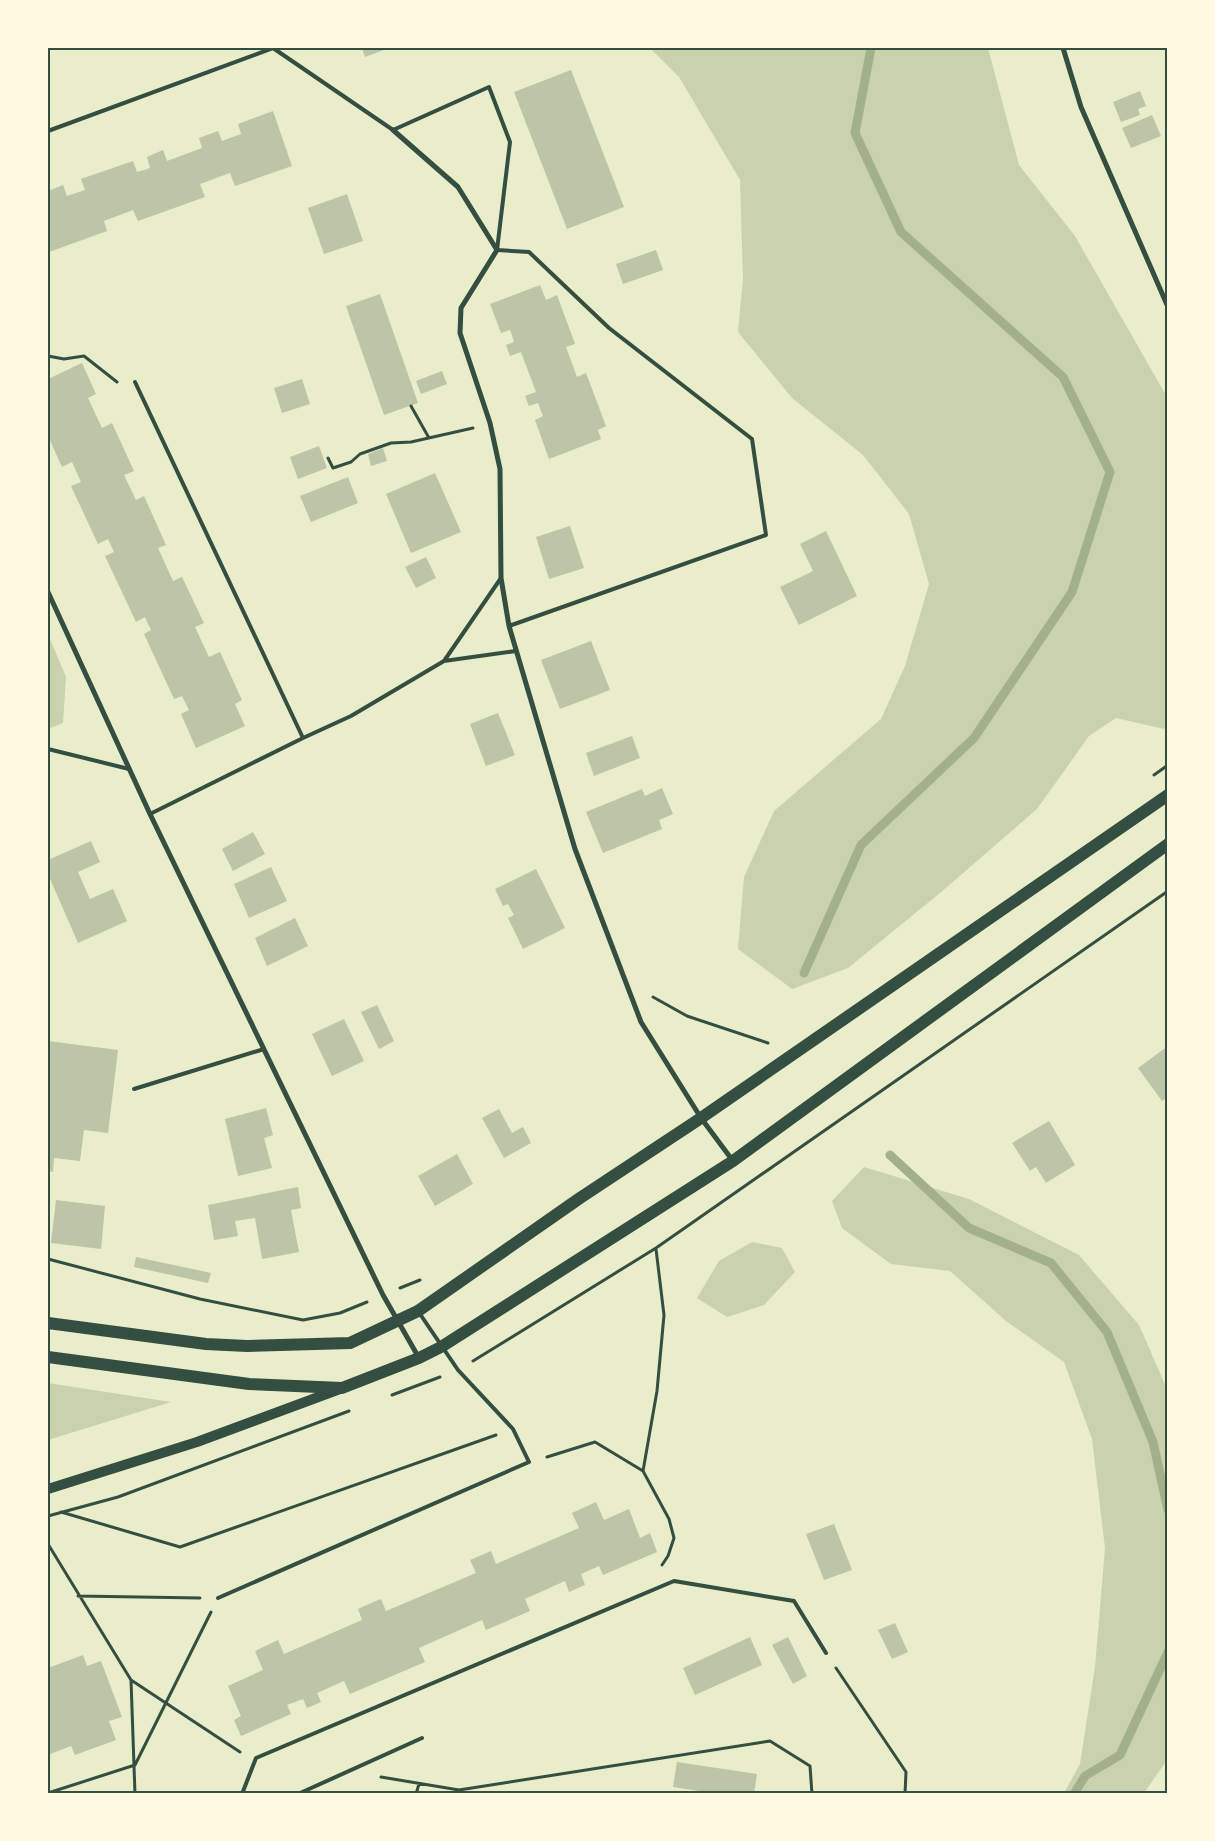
<svg xmlns="http://www.w3.org/2000/svg" width="1215" height="1841" viewBox="0 0 1215 1841" font-family="'Roboto Condensed',sans-serif">
  <style>
    .green { fill: #cad2ad }
    .lines { fill: none; stroke-linecap: round; stroke-linejoin: round }
    .stream { stroke: #a3b18a; stroke-width: 9 }
    .building { fill: #bcc5a7 }
    .path { stroke: #344e41; stroke-width: 3 }
    .service { stroke: #344e41; stroke-width: 4 }
    .minor { stroke: #344e41; stroke-width: 5 }
    .secondary { stroke: #344e41; stroke-width: 10 }
    .primary { stroke: #344e41; stroke-width: 12 }
    .neatline { fill: none; stroke: #344e41; stroke-width: 2 }
  </style>
  <rect width="100%" height="100%" fill="#e9edc9"/>
  <!-- green -->
  <path class="green" d="M 650,48 L 988,48 L 1019,165 L 1075,236 L 1167,397 L 1168,720 L 1164,729 L 1116,718 L 1089,736 L 1037,809 L 940,893 L 848,968 L 792,989 L 738,949 L 744,877 L 774,811 L 881,719 L 905,666 L 929,584 L 909,514 L 863,455 L 792,398 L 738,332 L 743,279 L 740,180 L 679,77 Z
    M 48,634 L 66,677 L 63,723 L 48,729 Z
    M 864,1167 L 969,1199 L 1079,1255 L 1139,1325 L 1167,1389 L 1167,1760 L 1144,1793 L 1064,1793 L 1080,1764 L 1095,1667 L 1105,1548 L 1092,1439 L 1064,1362 L 1006,1321 L 950,1271 L 891,1264 L 842,1228 L 832,1201 Z
    M 752,1242 L 782,1248 L 795,1272 L 764,1305 L 727,1317 L 697,1298 L 719,1261 Z
    M 48,1383 L 171,1402 L 48,1440 Z"/>
  <g class="lines">
    <!-- stream -->
    <path class="stream" d="M 804,973 L 861,845 L 974,738 L 1072,592 L 1110,472 L 1063,377 L 901,232 L 855,133 L 871,48
      M 890,1155 L 969,1228 L 1051,1263 L 1107,1332 L 1153,1442 L 1168,1510
      M 1074,1794 L 1085,1776 L 1120,1755 L 1168,1652"/>
  </g>
  <!-- building -->
  <path class="building" d="M 362,48 L 383,48 L 384,50 L 365,57 Z
    M 571,70 L 624,207 L 567,229 L 514,92 Z
    M 1140,91 L 1146,106 L 1138,109 L 1140,115 L 1121,122 L 1113,102 Z
    M 273,111 L 292,166 L 235,186 L 230,173 L 200,184 L 205,197 L 138,221 L 133,210 L 104,221 L 107,231 L 49,252 L 48,248 L 48,191 L 63,185 L 67,196 L 85,190 L 81,179 L 133,161 L 137,172 L 144,170 L 150,168 L 147,157 L 163,150 L 167,161 L 202,148 L 199,138 L 218,131 L 222,141 L 241,134 L 238,124 Z
    M 1152,115 L 1161,136 L 1131,148 L 1122,128 Z
    M 347,194 L 363,241 L 324,254 L 308,208 Z
    M 656,250 L 663,270 L 623,284 L 616,264 Z
    M 540,285 L 546,300 L 557,295 L 575,344 L 566,347 L 577,377 L 586,373 L 606,426 L 598,430 L 601,439 L 549,459 L 535,420 L 543,416 L 538,403 L 529,406 L 525,396 L 536,392 L 521,352 L 510,356 L 506,345 L 514,342 L 512,335 L 510,330 L 501,333 L 490,304 Z
    M 380,294 L 418,403 L 384,415 L 346,306 Z
    M 82,363 L 96,394 L 88,398 L 102,428 L 112,423 L 134,471 L 124,475 L 136,500 L 144,496 L 166,545 L 158,548 L 173,581 L 182,577 L 204,623 L 195,627 L 209,657 L 220,652 L 242,700 L 235,704 L 245,726 L 196,748 L 181,714 L 189,710 L 182,696 L 174,699 L 144,634 L 151,630 L 145,617 L 136,622 L 105,556 L 114,552 L 108,539 L 98,544 L 71,486 L 81,482 L 72,462 L 62,467 L 48,436 L 48,379 Z
    M 442,371 L 447,384 L 421,394 L 416,381 Z
    M 302,379 L 310,404 L 282,413 L 274,388 Z
    M 319,446 L 327,468 L 298,479 L 290,457 Z
    M 383,448 L 387,461 L 371,466 L 368,454 Z
    M 435,473 L 461,532 L 411,553 L 386,494 Z
    M 348,477 L 358,503 L 311,522 L 300,496 Z
    M 570,526 L 584,568 L 549,579 L 536,537 Z
    M 826,531 L 857,596 L 799,625 L 780,587 L 813,571 L 800,544 Z
    M 426,557 L 436,578 L 416,588 L 405,567 Z
    M 591,641 L 610,690 L 560,709 L 541,660 Z
    M 498,713 L 515,755 L 486,766 L 470,724 Z
    M 632,736 L 640,758 L 594,776 L 586,753 Z
    M 662,788 L 673,814 L 659,820 L 662,829 L 603,853 L 586,812 L 642,789 L 645,796 Z
    M 253,832 L 265,854 L 233,871 L 222,849 Z
    M 91,841 L 100,862 L 78,872 L 90,899 L 113,889 L 127,921 L 78,943 L 48,874 L 48,860 Z
    M 271,867 L 287,901 L 249,918 L 234,884 Z
    M 536,869 L 565,928 L 523,949 L 508,918 L 514,915 L 508,904 L 503,906 L 495,889 Z
    M 295,918 L 308,946 L 267,966 L 255,938 Z
    M 377,1005 L 394,1041 L 379,1049 L 361,1012 Z
    M 344,1019 L 364,1061 L 332,1076 L 312,1034 Z
    M 48,1041 L 118,1050 L 108,1133 L 84,1130 L 80,1161 L 54,1158 L 53,1172 L 48,1171 Z
    M 1168,1046 L 1168,1097 L 1162,1101 L 1138,1068 Z
    M 266,1108 L 273,1135 L 264,1138 L 272,1168 L 238,1176 L 225,1119 Z
    M 499,1109 L 512,1133 L 523,1127 L 531,1143 L 504,1158 L 482,1118 Z
    M 1049,1121 L 1075,1165 L 1046,1183 L 1036,1167 L 1030,1171 L 1012,1143 Z
    M 457,1154 L 473,1184 L 435,1206 L 418,1176 Z
    M 298,1187 L 301,1208 L 291,1210 L 299,1252 L 262,1259 L 255,1218 L 235,1221 L 238,1236 L 214,1240 L 208,1205 Z
    M 56,1200 L 105,1206 L 101,1249 L 51,1243 Z
    M 136,1257 L 211,1273 L 208,1283 L 134,1267 Z
    M 596,1502 L 604,1520 L 629,1509 L 640,1538 L 650,1533 L 657,1552 L 603,1575 L 599,1566 L 581,1574 L 585,1585 L 569,1592 L 565,1581 L 525,1599 L 530,1611 L 486,1630 L 482,1620 L 419,1648 L 425,1662 L 350,1694 L 344,1681 L 317,1693 L 321,1702 L 307,1708 L 303,1699 L 287,1705 L 291,1714 L 241,1736 L 234,1720 L 241,1716 L 228,1686 L 263,1670 L 255,1651 L 278,1640 L 284,1654 L 362,1620 L 358,1609 L 369,1604 L 381,1599 L 386,1611 L 476,1573 L 470,1560 L 491,1551 L 496,1564 L 579,1528 L 572,1513 Z
    M 834,1524 L 852,1570 L 824,1580 L 806,1534 Z
    M 895,1623 L 908,1652 L 892,1659 L 878,1630 Z
    M 750,1637 L 762,1665 L 695,1695 L 683,1668 Z
    M 788,1637 L 807,1676 L 793,1684 L 772,1645 Z
    M 83,1655 L 87,1666 L 101,1661 L 122,1717 L 109,1721 L 116,1740 L 75,1755 L 71,1746 L 48,1755 L 48,1668 Z
    M 677,1762 L 757,1774 L 754,1794 L 718,1794 L 673,1787 Z"/>
  <g class="lines">
    <!-- path -->
    <path class="path" d="M 48,356 L 64,359 L 84,356 L 117,382
      M 411,406 L 429,438
      M 328,458 L 333,468 L 351,462 L 360,454 L 391,443 L 411,442 L 473,428
      M 1154,775 L 1168,765
      M 653,997 L 687,1016 L 768,1043
      M 48,1259 L 200,1299 L 303,1320 L 340,1313 L 367,1302
      M 400,1288 L 420,1280
      M 473,1361 L 656,1248 L 1168,891
      M 392,1395 L 440,1377
      M 547,1457 L 595,1442 L 643,1471 L 669,1519 L 674,1538 L 668,1556 L 662,1565
      M 643,1471 L 657,1391 L 664,1315 L 656,1249
      M 61,1512 L 180,1547 L 496,1435
      M 48,1516 L 118,1497 L 349,1411
      M 48,1544 L 131,1680 L 135,1794
      M 78,1596 L 200,1598
      M 836,1668 L 906,1772 L 905,1794
      M 131,1680 L 240,1752
      M 381,1777 L 459,1790 L 770,1741 L 810,1766 L 812,1794
      M 48,1793 L 135,1765 L 211,1612
      M 416,1794 L 419,1784"/>
    <!-- service -->
    <path class="service" d="M 48,131 L 273,48 L 393,130 L 489,87 L 510,142 L 497,250 L 529,252 L 609,328 L 752,439 L 766,535 L 509,626
      M 135,382 L 303,738 L 150,814
      M 444,661 L 516,651
      M 303,738 L 351,716 L 444,661 L 501,578
      M 48,749 L 129,769
      M 134,1089 L 264,1049
      M 218,1598 L 529,1462 L 513,1429 L 458,1370 L 420,1314
      M 242,1794 L 256,1758 L 674,1581 L 794,1601 L 826,1653
      M 298,1794 L 422,1738"/>
    <!-- minor -->
    <path class="minor" d="M 1063,48 L 1081,107 L 1168,307
      M 393,130 L 458,187 L 497,250 L 461,308 L 460,333 L 490,423 L 500,469 L 501,578 L 509,626 L 575,849 L 641,1022 L 701,1118 L 733,1161
      M 48,592 L 150,814 L 383,1295 L 419,1358"/>
    <!-- secondary -->
    <path class="secondary" d="M 48,1489 L 197,1442 L 340,1389"/>
    <!-- primary -->
    <path class="primary" d="M 48,1323 L 206,1344 L 247,1346 L 350,1343 L 418,1311 L 580,1198 L 701,1118 L 1168,795
      M 48,1357 L 249,1384 L 342,1388 L 419,1358 L 441,1347 L 733,1161 L 1168,844"/>
  </g>
  <!-- border -->
  <rect width="1215" height="1841" fill="none" stroke="#fefae0" stroke-width="98"/>
  <rect x="49" y="49" width="1117" height="1743" class="neatline"/>
</svg>
